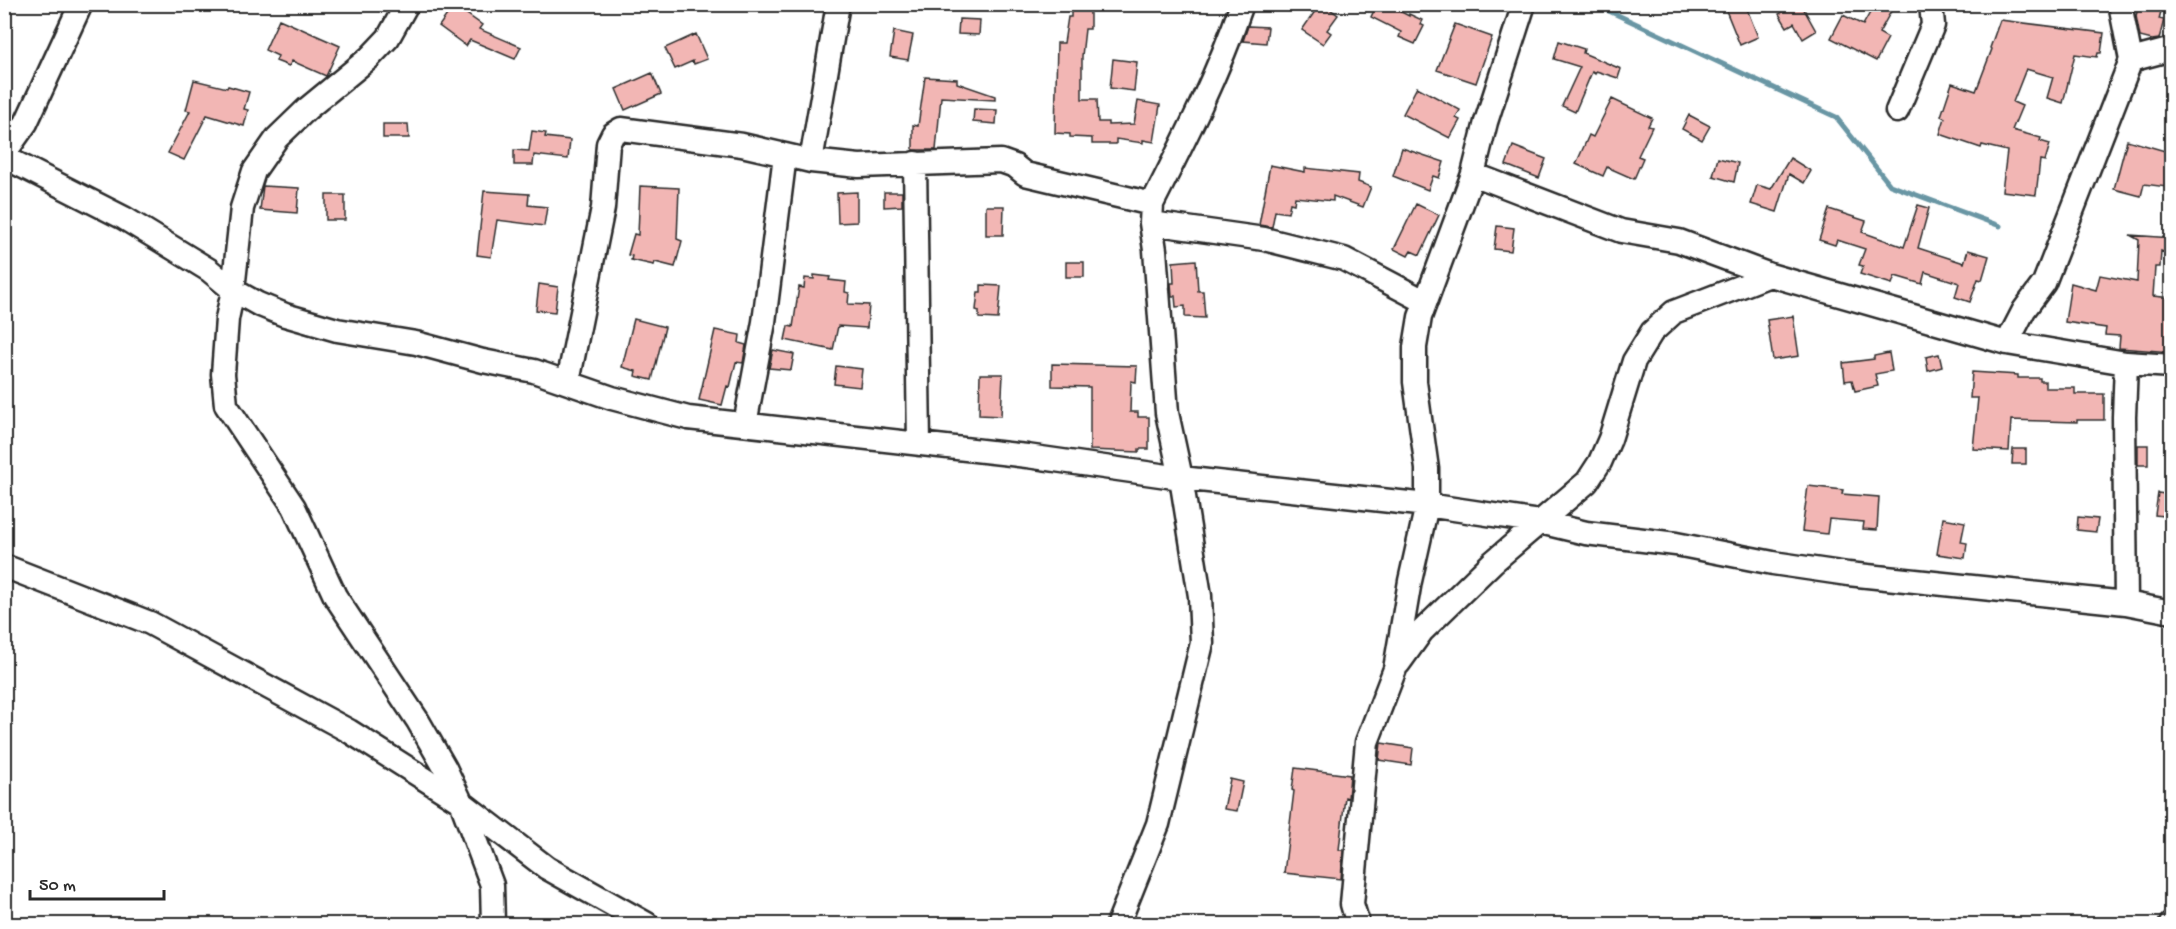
<svg xmlns="http://www.w3.org/2000/svg" width="2176" height="929" viewBox="0 0 2176 929" font-family="'Gochi Hand',sans-serif">
  <style>
    .lines { fill: none; stroke-linecap: round; stroke-linejoin: round }
    .stream { stroke: #6996a4; stroke-width: 5 }
    .building { fill: #f2b6b4; stroke: #2b2b2b; stroke-width: 1.5 }
    .minor-casing { stroke: #2b2b2b; stroke-width: 27 }
    .minor { stroke: #fff; stroke-width: 22 }
  </style>
  <rect width="100%" height="100%" fill="#fff"/>
  <filter id="ink" filterUnits="userSpaceOnUse"><feTurbulence type="fractalNoise" baseFrequency=".0167" numOctaves="2"/><feDisplacementMap in="SourceGraphic" scale="12" xChannelSelector="R" yChannelSelector="G"/><feConvolveMatrix kernelMatrix="1 2 1 2 8 2 1 2 1" color-interpolation-filters="sRGB"/></filter>
  <g filter="url(#ink)">
    <g class="lines">
      <!-- stream -->
      <path class="stream" d="M 1594,4 L 1836,117 L 1890,185 L 2000,226"/>
    </g>
    <!-- building -->
    <path class="building" d="M 1071,4 L 1090,4 L 1090,29 L 1085,29 L 1082,56 L 1082,99 L 1097,99 L 1098,122 L 1108,122 L 1108,125 L 1134,124 L 1138,101 L 1160,105 L 1154,142 L 1143,140 L 1143,143 L 1116,139 L 1116,144 L 1092,144 L 1092,138 L 1070,137 L 1070,134 L 1055,133 L 1057,43 L 1064,43 L 1068,17 L 1071,17 Z
      M 1320,4 L 1323,4 L 1338,15 L 1327,30 L 1331,33 L 1323,44 L 1302,30 Z
      M 1377,4 L 1386,4 L 1409,16 L 1409,14 L 1422,20 L 1420,24 L 1424,26 L 1415,44 L 1399,37 L 1401,32 L 1371,17 Z
      M 1733,4 L 1745,4 L 1758,37 L 1740,45 L 1725,8 Z
      M 1796,4 L 1801,4 L 1816,31 L 1803,39 L 1794,23 L 1787,27 L 1779,14 Z
      M 1875,4 L 1895,4 L 1879,33 L 1888,38 L 1876,61 L 1831,38 L 1843,15 L 1863,25 Z
      M 2139,4 L 2163,4 L 2159,19 L 2164,20 L 2159,39 L 2152,40 L 2140,37 L 2136,16 Z
      M 454,5 L 482,25 L 479,29 L 521,47 L 515,59 L 470,40 L 466,46 L 439,26 Z
      M 279,19 L 340,46 L 326,76 L 292,61 L 289,66 L 276,61 L 278,56 L 265,50 Z
      M 959,19 L 980,20 L 979,35 L 958,34 Z
      M 2000,20 L 2104,33 L 2101,53 L 2098,53 L 2097,57 L 2075,54 L 2063,103 L 2047,98 L 2053,77 L 2026,69 L 2013,102 L 2022,106 L 2012,130 L 2041,138 L 2040,141 L 2050,144 L 2045,161 L 2040,160 L 2036,195 L 2002,191 L 2007,151 L 1982,145 L 1981,148 L 1940,134 L 1945,118 L 1941,116 L 1952,83 L 1976,91 L 1992,49 L 1990,48 Z
      M 1455,24 L 1492,37 L 1476,83 L 1437,70 Z
      M 1248,26 L 1268,27 L 1266,43 L 1243,41 Z
      M 894,31 L 913,35 L 908,60 L 890,57 Z
      M 696,34 L 707,59 L 694,64 L 693,61 L 675,69 L 665,48 Z
      M 1559,41 L 1584,49 L 1583,53 L 1621,69 L 1618,78 L 1596,71 L 1595,74 L 1592,72 L 1575,112 L 1562,106 L 1580,67 L 1554,59 Z
      M 1113,59 L 1137,62 L 1134,91 L 1110,88 Z
      M 652,73 L 661,94 L 625,110 L 616,89 Z
      M 925,77 L 957,79 L 957,83 L 995,96 L 995,100 L 941,97 L 936,150 L 913,150 L 913,125 L 918,126 Z
      M 194,80 L 227,88 L 228,86 L 249,92 L 244,109 L 248,110 L 244,126 L 207,115 L 184,160 L 168,153 L 190,111 L 186,110 Z
      M 1417,87 L 1460,110 L 1456,118 L 1460,120 L 1450,138 L 1403,114 Z
      M 1612,99 L 1652,118 L 1648,126 L 1652,127 L 1638,156 L 1643,158 L 1634,179 L 1607,167 L 1603,176 L 1576,164 L 1589,135 L 1593,137 Z
      M 974,109 L 997,110 L 996,124 L 973,122 Z
      M 1689,115 L 1710,126 L 1702,140 L 1682,129 Z
      M 383,124 L 408,124 L 409,138 L 383,138 Z
      M 532,131 L 546,133 L 545,137 L 570,140 L 568,159 L 534,155 L 533,165 L 514,165 L 514,150 L 529,151 Z
      M 2127,140 L 2172,153 L 2167,187 L 2144,184 L 2141,196 L 2114,189 Z
      M 1513,146 L 1546,159 L 1539,178 L 1506,165 Z
      M 1402,148 L 1444,162 L 1439,178 L 1433,176 L 1428,190 L 1393,176 Z
      M 1718,158 L 1738,163 L 1734,182 L 1713,176 Z
      M 1790,158 L 1811,171 L 1804,183 L 1789,174 L 1777,212 L 1751,204 L 1757,185 L 1771,189 Z
      M 1270,165 L 1305,172 L 1305,168 L 1359,174 L 1358,182 L 1371,187 L 1363,207 L 1333,196 L 1333,201 L 1295,197 L 1294,204 L 1290,203 L 1288,213 L 1275,211 L 1272,227 L 1259,225 Z
      M 263,186 L 299,188 L 297,213 L 260,210 Z
      M 640,186 L 679,188 L 677,239 L 682,241 L 675,267 L 655,262 L 654,265 L 631,260 L 632,256 L 628,255 L 634,234 L 638,235 Z
      M 484,191 L 529,194 L 528,205 L 547,207 L 544,226 L 497,220 L 491,257 L 477,255 Z
      M 857,192 L 857,222 L 838,223 L 837,193 Z
      M 884,192 L 902,192 L 902,206 L 884,207 Z
      M 326,195 L 345,195 L 345,220 L 326,220 Z
      M 1416,204 L 1439,215 L 1420,255 L 1411,251 L 1408,256 L 1394,249 Z
      M 1918,205 L 1929,208 L 1918,248 L 1964,263 L 1968,250 L 1989,256 L 1982,280 L 1978,279 L 1970,302 L 1955,297 L 1959,283 L 1925,272 L 1922,284 L 1895,276 L 1892,284 L 1860,274 L 1863,266 L 1859,265 L 1865,249 L 1837,240 L 1835,245 L 1819,240 L 1829,209 L 1866,221 L 1862,232 L 1904,247 Z
      M 986,206 L 1004,206 L 1003,235 L 986,235 Z
      M 1497,226 L 1514,228 L 1511,251 L 1494,249 Z
      M 2130,235 L 2172,238 L 2172,256 L 2161,251 L 2160,267 L 2155,267 L 2153,296 L 2172,298 L 2172,352 L 2119,348 L 2120,336 L 2105,335 L 2106,328 L 2065,322 L 2071,283 L 2096,290 L 2100,275 L 2137,282 L 2139,240 Z
      M 1196,260 L 1198,291 L 1203,291 L 1205,318 L 1185,317 L 1185,306 L 1176,307 L 1175,296 L 1172,296 L 1171,283 L 1174,283 L 1173,262 Z
      M 1066,262 L 1084,262 L 1084,277 L 1066,277 Z
      M 814,275 L 830,277 L 829,280 L 846,282 L 845,292 L 849,293 L 848,304 L 869,305 L 867,328 L 838,326 L 833,350 L 785,340 L 788,326 L 793,327 L 799,287 L 804,288 L 805,278 L 814,279 Z
      M 539,284 L 558,287 L 555,312 L 536,310 Z
      M 981,285 L 1001,286 L 998,319 L 979,318 L 979,311 L 976,310 L 978,292 L 981,292 Z
      M 1793,316 L 1799,356 L 1773,360 L 1767,320 Z
      M 634,319 L 665,327 L 652,380 L 635,376 L 636,371 L 622,367 Z
      M 715,330 L 740,335 L 739,343 L 746,345 L 743,363 L 736,362 L 730,387 L 727,386 L 722,405 L 699,400 Z
      M 773,350 L 794,354 L 791,370 L 769,368 Z
      M 1889,353 L 1892,371 L 1875,374 L 1878,386 L 1855,391 L 1852,380 L 1845,381 L 1843,363 L 1874,359 L 1874,356 Z
      M 1939,354 L 1942,367 L 1928,371 L 1926,357 Z
      M 1052,364 L 1137,366 L 1136,382 L 1131,381 L 1130,412 L 1138,412 L 1138,417 L 1149,417 L 1149,449 L 1139,449 L 1139,452 L 1090,450 L 1090,387 L 1052,386 Z
      M 836,366 L 862,369 L 860,387 L 834,384 Z
      M 1972,372 L 2018,375 L 2018,378 L 2040,378 L 2040,381 L 2045,381 L 2045,388 L 2075,388 L 2075,394 L 2104,394 L 2104,420 L 2077,420 L 2077,422 L 2011,420 L 2009,451 L 1973,449 L 1978,398 L 1970,398 Z
      M 980,374 L 1003,374 L 1001,416 L 979,415 Z
      M 2138,445 L 2148,445 L 2148,465 L 2138,465 Z
      M 2013,449 L 2026,449 L 2026,464 L 2012,464 Z
      M 1808,486 L 1843,490 L 1842,494 L 1879,497 L 1877,530 L 1863,529 L 1864,522 L 1829,519 L 1827,534 L 1802,531 Z
      M 2158,493 L 2172,495 L 2172,517 L 2155,515 Z
      M 2078,517 L 2098,519 L 2096,532 L 2077,530 Z
      M 1943,518 L 1965,522 L 1961,542 L 1967,543 L 1965,558 L 1937,554 Z
      M 1381,743 L 1413,748 L 1411,765 L 1379,760 Z
      M 1295,768 L 1350,775 L 1348,798 L 1345,797 L 1339,850 L 1343,850 L 1341,879 L 1284,873 L 1294,791 L 1292,790 Z
      M 1230,779 L 1243,782 L 1237,811 L 1224,809 Z"/>
    <g class="lines">
      <defs>
        <path id="minor" d="M 407,4 L 388,38 L 369,58 L 307,109 L 277,138 L 254,171 L 242,208 L 233,290 L 227,319 L 223,374 L 226,405 L 294,507 L 335,596 L 418,721 L 445,768 L 461,802 L 492,885 L 493,924
          M 2131,60 L 2172,49
          M 1897,111 L 1933,25 L 1931,4
          M 4,154 L 26,123 L 81,4
          M 4,157 L 124,218 L 209,270 L 233,290 L 258,304 L 285,315 L 337,330 L 416,343 L 483,361 L 534,371 L 612,398 L 688,418 L 1027,456 L 1181,478 L 1427,505 L 1540,522 L 1586,533 L 1676,544 L 1773,563 L 1848,574 L 2126,603 L 2172,612
          M 811,161 L 838,4
          M 915,163 L 919,444
          M 1473,174 L 1621,231 L 1679,241 L 1770,275 L 2007,343 L 2126,363 L 2172,366
          M 1151,223 L 1264,239 L 1344,259 L 1424,301
          M 2007,343 L 2024,310 L 2044,283 L 2131,60 L 2120,4
          M 568,382 L 603,208 L 608,144 L 613,134 L 621,129 L 742,145 L 811,161 L 859,166 L 1001,161 L 1015,166 L 1025,174 L 1152,204
          M 745,424 L 764,322 L 785,155
          M 4,566 L 150,623 L 349,731 L 461,802 L 547,868 L 647,924
          M 2126,603 L 2124,417 L 2126,363
          M 1399,663 L 1422,631 L 1493,562 L 1587,482 L 1600,462 L 1610,439 L 1634,361 L 1652,332 L 1674,312 L 1770,275
          M 1118,924 L 1158,824 L 1202,643 L 1200,596 L 1181,478 L 1167,413 L 1155,250 L 1151,223 L 1152,204 C 1185,139 1218,74 1242,4
          M 1358,924 L 1352,904 L 1367,742 L 1395,669 L 1410,581 L 1427,505 L 1427,469 L 1415,382 L 1415,347 L 1420,317 L 1473,174 L 1486,122 L 1524,4
          M 2171,924 L 2172,924"/>
      </defs>
      <!-- minor casing -->
      <use href="#minor" class="minor-casing"/>
      <!-- minor -->
      <use href="#minor" class="minor"/>
    </g>
  </g>
  <!-- margin -->
  <rect width="2176" height="929" fill="none" stroke="#fff" stroke-width="24"/>
  <rect x="12" y="12" width="2152" height="905" fill="none" stroke="#2b2b2b" stroke-width="2" filter="url(#ink)"/>
  <!-- scale -->
  <path d="M30 890v9h134v-9" fill="none" stroke="#2b2b2b" stroke-width="3"/>
  <text x="39" y="890" font-size="18" fill="#2b2b2b" stroke="#ffffff" stroke-width="4.5" paint-order="stroke">50 m</text>
</svg>
